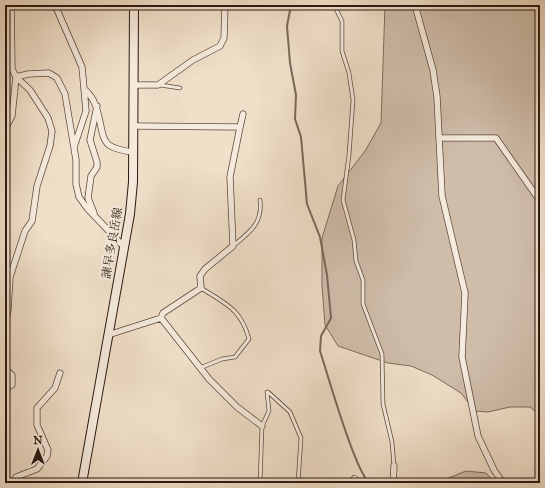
<svg xmlns="http://www.w3.org/2000/svg" width="545" height="488" viewBox="0 0 545 488" font-family="'IM FELL Great Primer','Noto Serif JP',serif">
  <style>
    .green { fill: #cfbdaa; stroke: #7d6b5e }
    .lines { fill: none; stroke-linecap: round; stroke-linejoin: round }
    .stream { stroke: #79685b; stroke-width: 2 }
    .lane-casing { stroke: #5c4a40; stroke-width: 4.5 }
    .street-casing { stroke: #5c4a40; stroke-width: 7 }
    .secondary-casing { stroke: #2b1912; stroke-width: 10 }
    .lane { stroke: #f5eadc; stroke-width: 3 }
    .street { stroke: #f5eadc; stroke-width: 5.5 }
    .secondary { stroke: #f5eadc; stroke-width: 8 }
    .labels { text-anchor: middle; stroke-width: 4; stroke-linejoin: round; paint-order: stroke }
    .street-label { font-size: 12px; fill: #2b1912; stroke: #f5eadc }
  </style>
  <rect width="100%" height="100%" fill="#f0dfc9"/>
  <filter id="stains"><feTurbulence type="fractalNoise" baseFrequency=".005" numOctaves="4"/><feColorMatrix values="0 0 0 0 .2 0 0 0 0 .09 0 0 0 0 .02 0 0 0 .5 -.17"/></filter>
  <radialGradient id="worn" r=".72"><stop offset=".6" stop-color="#630" stop-opacity="0"/><stop offset="1" stop-color="#630" stop-opacity=".3"/></radialGradient>
  <!-- green -->
  <path class="green" d="M 385,5 L 540,5 L 540,415 L 530,407 L 510,407 L 488,412 L 475,411 L 461,393 L 432,375 L 411,366 L 388,363 L 338,346 L 325,325 L 322,286 L 322,238 L 338,186 L 365,151 L 381,123 Z
    M 466,471 L 486,473 L 495,483 L 436,483 Z"/>
  <g class="lines">
    <!-- stream -->
    <path class="stream" d="M 291,5 L 287,26 L 290,63 L 296,95 L 295,119 L 301,137 L 307,204 L 320,237 L 327,275 L 331,318 L 321,336 L 320,351 C 327,372 356,475 370,483"/>
    <defs>
      <path id="lane" d="M 334,5 L 342,21 L 342,51 L 349,73 L 353,100 L 349,155 L 343,200 L 354,240 L 356,261 L 363,280 L 363,304 L 382,354 L 383,404 L 392,442 L 394,466
        M 160,85 L 180,88
        M 233,246 C 250,232 263,223 260,200
        M 200,368 L 222,359 L 235,357 L 249,339 C 241,309 226,304 201,288
        M 260,483 L 262,426 L 269,411 L 267,392 L 268,392 L 290,412 L 301,438 L 298,483
        M 350,483 L 354,477 L 363,483"/>
      <path id="street" d="M 55,5 L 82,67 L 86,111 L 74,147
        M 415,5 L 433,70 L 437,97 L 442,196 L 465,293 L 462,357 L 478,436 L 494,470 L 503,483
        M 16,77 L 28,74 L 49,73 L 57,78 L 65,94 L 76,160 L 76,184 L 79,197 L 87,208 L 124,247
        M 134,85 L 158,85 L 193,60 L 220,46 L 224,38 L 225,5
        M 84,89 C 104,105 97,136 109,145 C 116,150 125,151 133,152
        M 134,126 L 240,127 L 243,114
        M 5,129 L 12,116 L 16,77
        M 439,138 L 496,138 L 540,201
        M 94,213 L 88,198 L 91,176 L 97,167 L 97,162 L 90,140 L 97,106
        M 161,318 L 209,379 L 237,407 L 262,426
        M 5,321 L 8,310 L 10,277 L 25,231 L 32,221 L 37,186 L 50,146 L 52,131 L 48,118 L 30,90 L 16,77 L 12,69 L 11,5
        M 108,335 L 161,318 L 163,313 L 201,288 L 200,276 L 205,269 L 233,246 L 230,177 L 240,127
        M 5,369 L 12,375 L 12,385 L 5,388
        M 14,483 L 16,477 L 37,469 L 47,456 L 48,450 L 37,425 L 37,408 L 55,388 L 60,373
        M 393,483 L 394,466"/>
      <path id="secondary" d="M 82,483 L 130,214 L 133,182 L 134,5"/>
    </defs>
    <!-- lane casing -->
    <use href="#lane" class="lane-casing"/>
    <!-- street casing -->
    <use href="#street" class="street-casing"/>
    <!-- secondary casing -->
    <use href="#secondary" class="secondary-casing"/>
    <!-- lane -->
    <use href="#lane" class="lane"/>
    <!-- street -->
    <use href="#street" class="street"/>
    <!-- secondary -->
    <use href="#secondary" class="secondary"/>
  </g>
  <g class="labels">
    <!-- street labels -->
    <g class="street-label">
      <text transform="translate(112 243) rotate(-80)" y="4">諫早多良岳線</text>
    </g>
  </g>
  <!-- margin -->
  <rect width="545" height="488" fill="none" stroke="#f0dfc9" stroke-width="20"/>
  <rect x="6" y="6" width="533" height="476" fill="none" stroke="#2b1912" stroke-width="2"/>
  <rect x="10" y="10" width="525" height="468" fill="none" stroke="#2b1912"/>
  <!-- north arrow -->
  <g transform="translate(38 450)" stroke="#f5eadc" stroke-width="3" paint-order="stroke">
  <path d="M0-3L7 15L0 10L-7 15Z" fill="#2b1912"/>
  <text y="-6" font-size="11" font-weight="bold" text-anchor="middle" fill="#2b1912">N</text>
  </g>
  <rect width="100%" height="100%" filter="url(#stains)"/>
  <rect width="100%" height="100%" fill="url(#worn)"/>
</svg>
